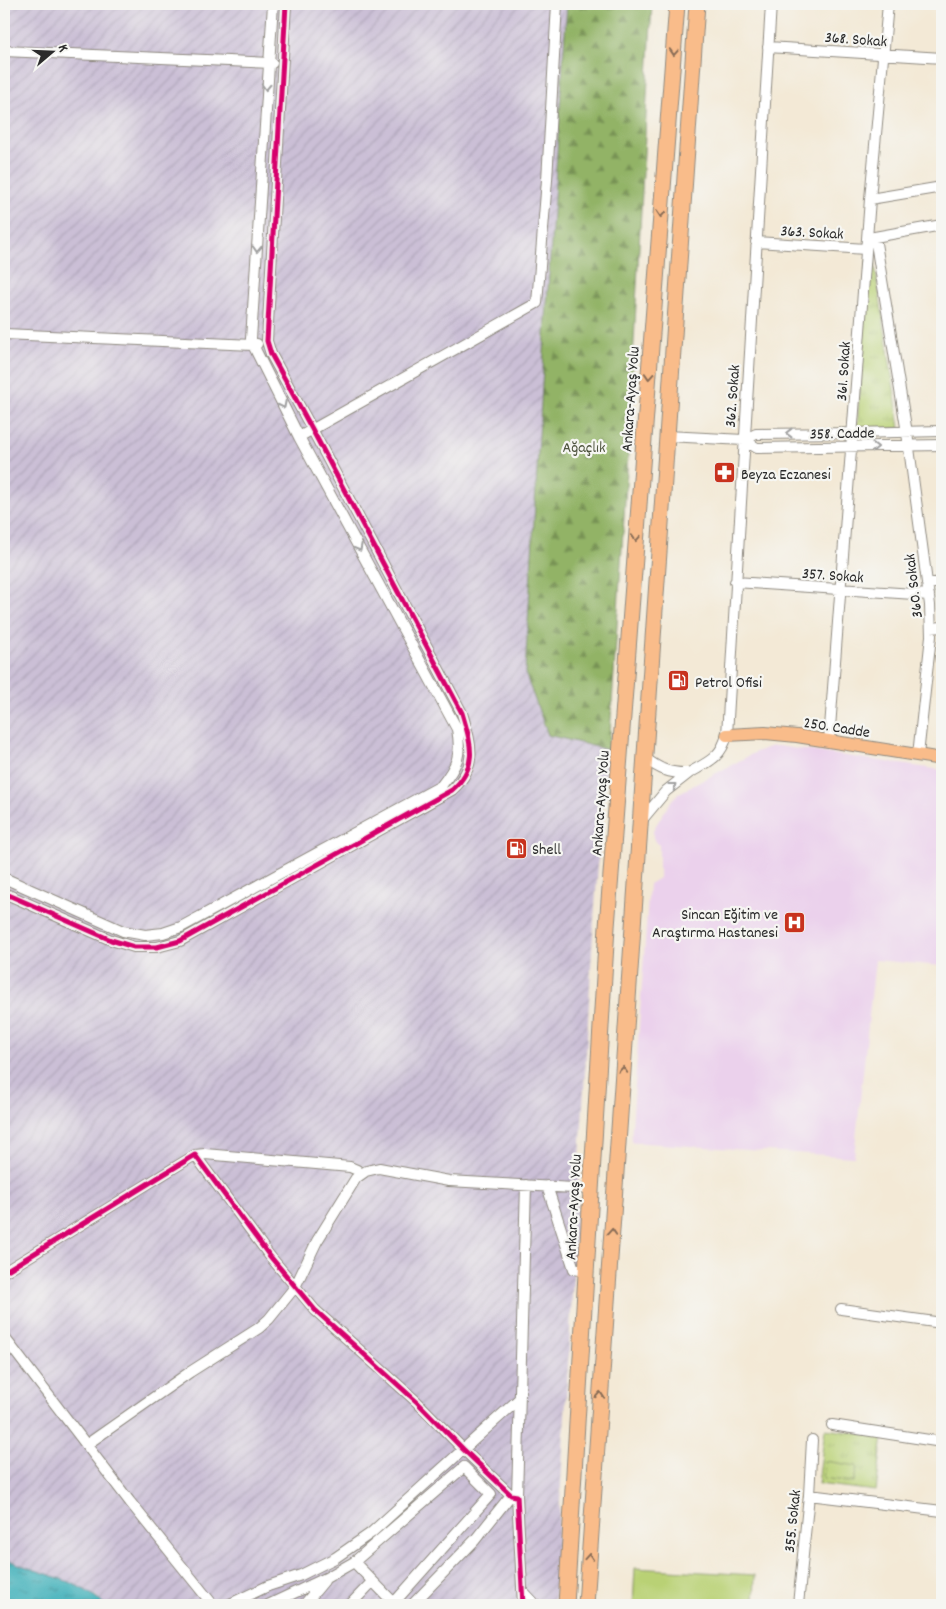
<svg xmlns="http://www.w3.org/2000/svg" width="946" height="1609" viewBox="0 0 946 1609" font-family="Dekko,sans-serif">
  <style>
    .built { fill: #ebd1ec }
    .industrial { fill: url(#industrial-furrows) }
    .forest { fill: url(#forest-firs); stroke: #5e6f48 }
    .park { fill: url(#park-tufts); stroke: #727e50 }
    .pitch { fill: #b9d175; stroke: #727e50 }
    .water { fill: url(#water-ripples); stroke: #366e72 }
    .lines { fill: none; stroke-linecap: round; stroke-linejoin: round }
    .minor-casing { stroke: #8f8a80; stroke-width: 12 }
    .major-casing { stroke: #8f8a80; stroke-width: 14 }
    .highway-casing { stroke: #8f8a80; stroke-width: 17 }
    .minor { stroke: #fff; stroke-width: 10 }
    .major { stroke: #f9bc8a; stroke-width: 12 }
    .highway { stroke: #f9bc8a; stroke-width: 15 }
    .cycleway-casing { stroke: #f6f6f2; stroke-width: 8 }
    .cycleway { stroke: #d6006c; stroke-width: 5 }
    .oneway { stroke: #886c56 }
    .oneway2 { stroke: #a0a0a0 }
    .labels { text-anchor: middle; stroke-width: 4.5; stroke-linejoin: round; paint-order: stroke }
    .street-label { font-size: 16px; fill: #2b2b2b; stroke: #f6f6f2 }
    .park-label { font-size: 16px; fill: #4e543e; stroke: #f6f6f2 }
    .poi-label { font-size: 16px; fill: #2b2b2b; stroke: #f6f6f2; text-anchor: start }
  </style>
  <defs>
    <pattern id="industrial-furrows" width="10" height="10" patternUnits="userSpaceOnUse" patternTransform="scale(1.25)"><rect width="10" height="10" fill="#cbbfd6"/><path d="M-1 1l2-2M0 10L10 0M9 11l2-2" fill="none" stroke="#aea4b8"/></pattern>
    <pattern id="forest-firs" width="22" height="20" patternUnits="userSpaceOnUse" patternTransform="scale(1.25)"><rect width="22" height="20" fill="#92b366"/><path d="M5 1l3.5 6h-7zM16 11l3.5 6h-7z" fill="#779254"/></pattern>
    <pattern id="park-tufts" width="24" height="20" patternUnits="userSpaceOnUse" patternTransform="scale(1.25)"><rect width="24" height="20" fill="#b9d175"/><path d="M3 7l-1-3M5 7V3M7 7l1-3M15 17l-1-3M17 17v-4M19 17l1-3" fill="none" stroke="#9fb465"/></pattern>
    <pattern id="water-ripples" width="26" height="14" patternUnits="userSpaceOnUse" patternTransform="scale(1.25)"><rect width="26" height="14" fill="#40b0ba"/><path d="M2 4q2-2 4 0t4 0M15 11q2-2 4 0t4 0" fill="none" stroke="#368f97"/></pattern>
  </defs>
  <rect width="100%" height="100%" fill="#f6f6f2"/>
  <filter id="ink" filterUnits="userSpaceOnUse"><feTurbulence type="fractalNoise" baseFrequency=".02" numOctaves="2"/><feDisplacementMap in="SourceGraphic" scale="10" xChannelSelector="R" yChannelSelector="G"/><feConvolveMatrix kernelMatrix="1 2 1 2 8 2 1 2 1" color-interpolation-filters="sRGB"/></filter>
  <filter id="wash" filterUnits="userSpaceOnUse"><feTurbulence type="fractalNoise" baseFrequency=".0096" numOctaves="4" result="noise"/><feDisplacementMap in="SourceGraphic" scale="20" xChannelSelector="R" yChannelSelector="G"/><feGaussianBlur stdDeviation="1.12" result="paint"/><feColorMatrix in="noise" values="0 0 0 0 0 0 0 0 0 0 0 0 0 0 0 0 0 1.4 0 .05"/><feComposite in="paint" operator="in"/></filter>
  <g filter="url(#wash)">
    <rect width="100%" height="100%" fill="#f3e9d6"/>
    <!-- built -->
    <path class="built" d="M 777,746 L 942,770 L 942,966 L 875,960 L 854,1157 L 631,1142 L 649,884 L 659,878 L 659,845 L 653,838 L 653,830 L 671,801 L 679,793 L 756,752 L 769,747 Z"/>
    <!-- industrial -->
    <path class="industrial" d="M 4,4 L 567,4 L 546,319 L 548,735 L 609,750 L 604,781 L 593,934 L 554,1605 L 105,1605 L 96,1596 L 4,1558 Z"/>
    <!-- forest -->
    <path class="forest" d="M 567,4 L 652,4 L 628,455 L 609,750 L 548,735 L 525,673 L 546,319 Z"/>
    <!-- park -->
    <path class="park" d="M 871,257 L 874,259 L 900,428 L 857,430 L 867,260 Z
      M 942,589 L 942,616 L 937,617 L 934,590 Z
      M 825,1429 L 883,1436 L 876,1491 L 818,1484 Z"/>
    <!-- pitch -->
    <path class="pitch" d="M 825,1461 L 857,1466 L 854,1482 L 823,1478 Z
      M 635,1568 L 755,1575 L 754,1605 L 633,1605 Z"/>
    <!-- water -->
    <path class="water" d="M 4,1558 C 38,1574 77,1578 105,1605 L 18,1605 L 4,1601 Z"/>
  </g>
  <g filter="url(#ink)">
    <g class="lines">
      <defs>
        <path id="minor" d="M 768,47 L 942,58
          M 4,51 L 272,63
          M 870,199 L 942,187
          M 875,237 L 907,433 L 930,605 L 931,636 L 918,755
          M 869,238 L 942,225
          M 756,242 L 866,249
          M 4,334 L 253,345 L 257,344
          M 942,431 L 852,433 L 756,434 L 744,440 L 757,448 L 942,445
          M 667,436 L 744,440
          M 299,437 L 537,303 L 547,180 L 557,4
          M 735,582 L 929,595
          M 927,584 L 942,582
          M 931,628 L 942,627
          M 829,741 L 870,199 L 888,4
          M 689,773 C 708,762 721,758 727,735 L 771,4
          M 641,821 L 666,791 L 689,773 C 670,774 659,769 645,758
          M 4,878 L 123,931 L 145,935 L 163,933 L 181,927 L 441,786 C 457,766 462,755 457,729 L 299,437 L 253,345 L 251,339 L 273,4
          M 4,893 L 111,940 L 134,947 L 157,947 L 180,941 L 452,790 C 479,766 471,744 462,713 L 312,429 L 271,354 L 267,341 L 286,4
          M 195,1155 L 205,1154 L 350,1167 L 357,1170 L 360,1174
          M 547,1186 L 574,1269 L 586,1271
          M 4,1272 L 195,1155 L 269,1255 L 315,1310 L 417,1402 L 463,1449 L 511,1495 L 517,1496 L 523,1605
          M 841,1309 L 942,1323
          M 4,1337 L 130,1502 L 213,1605
          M 832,1425 L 942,1442
          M 86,1445 L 190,1372 L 259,1328 L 269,1319 L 295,1287 L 317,1241 L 356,1178 L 366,1171 L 379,1168 L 449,1181 L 591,1189
          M 809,1495 L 942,1511
          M 517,1496 L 526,1185
          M 354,1562 L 394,1603
          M 522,1590 L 536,1605
          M 228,1605 L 268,1586 L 301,1575 L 335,1558 L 371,1533 L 519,1399
          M 268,1605 L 326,1578 L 354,1562 L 464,1467 L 491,1494 L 392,1605
          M 304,1605 L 324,1581
          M 350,1605 L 372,1582
          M 412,1605 L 475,1540 L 511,1495
          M 798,1605 L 809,1495 L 812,1440"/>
        <path id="major" d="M 727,735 L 765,733 L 797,736 L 942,759"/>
        <path id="highway" d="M 566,1605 L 607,927 L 677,4
          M 586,1605 L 697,4"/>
      </defs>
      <!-- minor casing -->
      <use href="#minor" class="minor-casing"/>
      <!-- major casing -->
      <use href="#major" class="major-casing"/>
      <!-- highway casing -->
      <use href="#highway" class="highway-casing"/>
      <!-- minor -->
      <use href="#minor" class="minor"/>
      <!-- major -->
      <use href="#major" class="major"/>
      <!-- highway -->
      <use href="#highway" class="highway"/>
      <defs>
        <path id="cycleway" d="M 4,893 L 111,940 L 134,947 L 157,947 L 180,941 L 452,790 C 479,766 471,744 462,713 L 312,429 L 271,354 L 267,341 L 286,4
          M 4,1272 L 195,1155 L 269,1255 L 315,1310 L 417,1402 L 463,1449 L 511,1495 L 517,1496 L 523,1605"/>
      </defs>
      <!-- cycleway casing -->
      <use href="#cycleway" class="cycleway-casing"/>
      <!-- cycleway -->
      <use href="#cycleway" class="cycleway"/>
    </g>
    <!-- one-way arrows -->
    <defs><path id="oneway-chevron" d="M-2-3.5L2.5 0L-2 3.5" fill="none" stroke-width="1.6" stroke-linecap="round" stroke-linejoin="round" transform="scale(1.25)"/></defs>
    <g class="oneway">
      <use href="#oneway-chevron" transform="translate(674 52) rotate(94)"/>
      <use href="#oneway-chevron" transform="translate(661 214) rotate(94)"/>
      <use href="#oneway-chevron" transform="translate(649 376) rotate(94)"/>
      <use href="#oneway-chevron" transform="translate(636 538) rotate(94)"/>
      <use href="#oneway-chevron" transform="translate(623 1070) rotate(-86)"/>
      <use href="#oneway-chevron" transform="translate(612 1232) rotate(-86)"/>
      <use href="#oneway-chevron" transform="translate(600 1395) rotate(-86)"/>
      <use href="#oneway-chevron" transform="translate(589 1557) rotate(-86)"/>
    </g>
    <g class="oneway2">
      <use href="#oneway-chevron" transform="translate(266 87) rotate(93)"/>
      <use href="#oneway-chevron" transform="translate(257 249) rotate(93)"/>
      <use href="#oneway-chevron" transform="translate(283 405) rotate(63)"/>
      <use href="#oneway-chevron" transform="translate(789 433) rotate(180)"/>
      <use href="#oneway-chevron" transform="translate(875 447) rotate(-1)"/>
      <use href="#oneway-chevron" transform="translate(359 548) rotate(62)"/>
      <use href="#oneway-chevron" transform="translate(673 786) rotate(-38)"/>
    </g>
  </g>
  <!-- icons -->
  <defs>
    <symbol id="pharmacy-square" viewBox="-11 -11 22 22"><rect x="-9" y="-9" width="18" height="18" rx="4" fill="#c8321e" stroke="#f6f6f2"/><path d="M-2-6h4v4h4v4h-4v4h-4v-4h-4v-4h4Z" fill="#fff"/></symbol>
    <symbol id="fuel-square" viewBox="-11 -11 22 22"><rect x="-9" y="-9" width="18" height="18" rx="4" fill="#c8321e" stroke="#f6f6f2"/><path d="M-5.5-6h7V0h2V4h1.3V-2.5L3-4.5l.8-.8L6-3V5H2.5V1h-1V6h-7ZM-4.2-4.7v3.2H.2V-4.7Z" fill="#fff"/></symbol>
    <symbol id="hospital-square" viewBox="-11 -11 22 22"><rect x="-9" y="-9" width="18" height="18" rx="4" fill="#c8321e" stroke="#f6f6f2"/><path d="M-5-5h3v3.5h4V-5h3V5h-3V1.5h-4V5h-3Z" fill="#fff"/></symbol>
  </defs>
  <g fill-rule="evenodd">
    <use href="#pharmacy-square" x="712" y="460" width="25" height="25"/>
    <use href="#fuel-square" x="666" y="668" width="25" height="25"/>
    <use href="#fuel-square" x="504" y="836" width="25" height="25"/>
    <use href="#hospital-square" x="782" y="910" width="25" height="25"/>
  </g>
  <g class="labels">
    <!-- street labels -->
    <g class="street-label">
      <text transform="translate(856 38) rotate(4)" y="6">368. Sokak</text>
      <text transform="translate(812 231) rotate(3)" y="6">363. Sokak</text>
      <text transform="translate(842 371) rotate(-86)" y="6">361. Sokak</text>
      <text transform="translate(731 396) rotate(-86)" y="6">362. Sokak</text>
      <text transform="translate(629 399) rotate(-86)" y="6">Ankara-Ayaş Yolu</text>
      <text transform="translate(842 432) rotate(-1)" y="6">358. Cadde</text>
      <text transform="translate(833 574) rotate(4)" y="6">357. Sokak</text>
      <text transform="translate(912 586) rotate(-97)" y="6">360. Sokak</text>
      <text transform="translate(837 726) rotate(9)" y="6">250. Cadde</text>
      <text transform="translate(599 803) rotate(-86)" y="6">Ankara-Ayaş Yolu</text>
      <text transform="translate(572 1207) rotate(-87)" y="6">Ankara-Ayaş Yolu</text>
      <text transform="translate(791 1521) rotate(-84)" y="6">355. Sokak</text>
    </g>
    <!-- park labels -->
    <g class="park-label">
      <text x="584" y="452">Ağaçlık</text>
    </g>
    <!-- poi labels -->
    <g class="poi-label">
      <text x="741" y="479">Beyza Eczanesi</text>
      <text x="695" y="687">Petrol Ofisi</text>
      <text x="532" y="854">Shell</text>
      <text x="778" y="919" text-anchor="end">Sincan Eğitim ve<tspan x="778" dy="18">Araştırma Hastanesi</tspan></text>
    </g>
  </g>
  <!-- margin -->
  <rect width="946" height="1609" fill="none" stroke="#f6f6f2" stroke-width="20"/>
  <!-- north arrow -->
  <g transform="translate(52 52) rotate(71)" stroke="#f6f6f2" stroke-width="4" paint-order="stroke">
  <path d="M0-4L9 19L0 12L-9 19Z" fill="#2b2b2b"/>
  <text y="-8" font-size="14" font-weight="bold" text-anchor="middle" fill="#2b2b2b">K</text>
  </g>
</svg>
